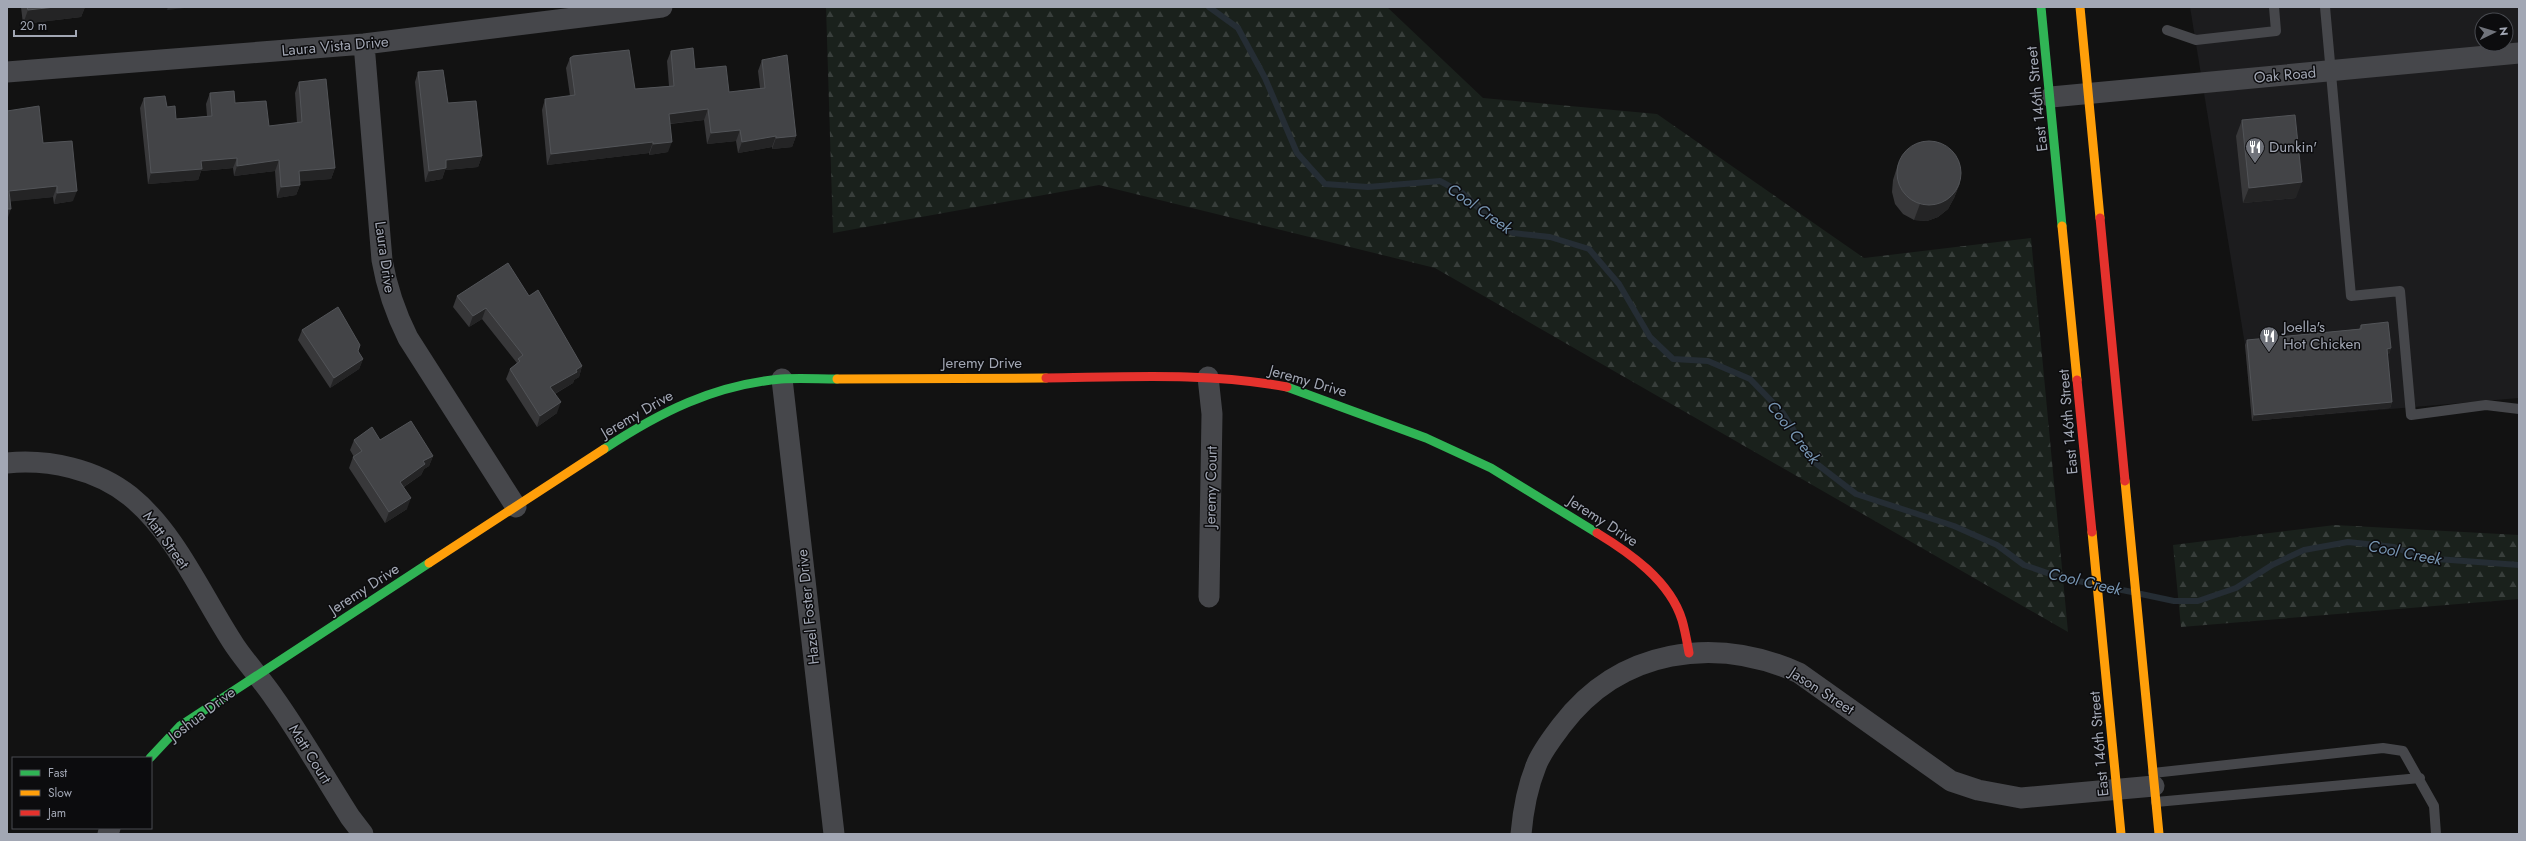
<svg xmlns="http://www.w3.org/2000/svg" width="2526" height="841" viewBox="0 0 2526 841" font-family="Jost,sans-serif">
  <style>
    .built { fill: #1c1c1e; fill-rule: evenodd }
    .forest { fill: url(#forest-firs) }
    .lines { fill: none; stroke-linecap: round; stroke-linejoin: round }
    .stream { stroke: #252d34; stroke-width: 6 }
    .lane { stroke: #46474b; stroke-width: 10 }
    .street { stroke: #46474b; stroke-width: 21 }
    .fast { stroke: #30b455; stroke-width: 9 }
    .slow { stroke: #ff9f0a; stroke-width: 9 }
    .jam { stroke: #e5322d; stroke-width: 9 }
    .wall { fill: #38383a }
    .shaded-wall { fill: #242425 }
    .building { fill: #434447; stroke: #525458 }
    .labels { text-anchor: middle; stroke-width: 3; stroke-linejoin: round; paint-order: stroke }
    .street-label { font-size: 15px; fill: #a2a7b4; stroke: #0c0c0e }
    .poi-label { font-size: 15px; fill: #a2a7b4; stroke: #0c0c0e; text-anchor: start }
    .water-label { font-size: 16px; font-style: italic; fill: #7795b2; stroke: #0c0c0e }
  </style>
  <defs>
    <pattern id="forest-firs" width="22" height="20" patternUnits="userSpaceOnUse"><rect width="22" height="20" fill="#1a211c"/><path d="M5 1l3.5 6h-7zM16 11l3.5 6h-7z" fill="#383e3b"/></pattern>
  </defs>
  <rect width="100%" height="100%" fill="#121212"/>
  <!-- built -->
  <path class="built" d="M 2190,7 L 2519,7 L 2519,398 L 2252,421 L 2245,345 ZM 2482,20 L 2506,20 L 2506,44 L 2482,44 Z"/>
  <!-- forest -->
  <path class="forest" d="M 826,7 L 1387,7 L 1483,98 L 1657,114 L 1864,258 L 2031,238 L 2068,632 L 1435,268 L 1099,185 L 833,233 Z
    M 2335,525 L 2519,535 L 2519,599 L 2181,627 L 2173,545 Z"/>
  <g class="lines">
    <!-- stream -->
    <path class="stream" d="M 1209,7 L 1238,28 L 1265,78 L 1297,153 L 1325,184 L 1368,187 L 1440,181 L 1462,193 L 1484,213 L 1513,233 L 1550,237 L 1589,249 L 1619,284 L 1650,337 L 1673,359 L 1708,361 L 1750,379 L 1783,413 L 1813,461 L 1856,494 L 1954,526 L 1997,545 L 2024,565 L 2059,577 L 2093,584
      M 2102,586 L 2132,592
      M 2141,594 L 2174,601 L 2198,601 L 2236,588 L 2272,565 L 2304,550 L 2348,542 L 2394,547 L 2423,558 L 2519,565"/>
    <!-- lane -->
    <path class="lane" d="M 2325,7 L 2351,296 L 2400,291 L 2411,415 L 2486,405 L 2519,409
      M 2167,30 L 2196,40 L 2276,31 L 2274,7
      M 2153,773 L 2383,748 L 2403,751 L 2434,806 L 2436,834
      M 2156,802 L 2420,778"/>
    <!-- street -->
    <path class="street" d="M 364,44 L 382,260 C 387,289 395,312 408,338 L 516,507
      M 7,72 L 364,44 L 662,7
      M 2051,97 L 2519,53
      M 1208,377 L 1212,414 L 1209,597
      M 782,379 L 834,834
      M 7,463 C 49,459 96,469 130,496 C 176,533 203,598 235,646 C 248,665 263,681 275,699 C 302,737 325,778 350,817 L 363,834
      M 108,834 L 110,828
      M 1521,834 C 1523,811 1527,788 1536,766 C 1541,752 1553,737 1562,725 C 1620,649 1714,635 1799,673 L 1951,781 L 1978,790 L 2021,798 L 2154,786"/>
    <!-- fast -->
    <path class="fast" d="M 2041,7 L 2062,226
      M 1287,387 L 1426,438 L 1491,468 L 1597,533
      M 604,449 C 660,412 714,385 781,379 C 800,378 818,379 837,379
      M 150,758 L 180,726 L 429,563"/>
    <!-- slow -->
    <path class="slow" d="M 2080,7 L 2100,218
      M 2062,226 L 2077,380
      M 837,379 L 1046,378
      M 2125,481 L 2159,834
      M 2092,532 L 2121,834
      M 429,563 L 604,449"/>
    <!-- jam -->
    <path class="jam" d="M 2100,218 L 2125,481
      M 1046,378 C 1127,377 1208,372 1287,387
      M 2077,380 L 2092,532
      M 1597,533 C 1630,553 1670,581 1682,620 C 1685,630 1687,642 1689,653"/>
  </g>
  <!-- wall -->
  <path class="wall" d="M 21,7 L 85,7 L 81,17 L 23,24 Z
    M 671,51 L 695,69 L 729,92 L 760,88 L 758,71 L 762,60 L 796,136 L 792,147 L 772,149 L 772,147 L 738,153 L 736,141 L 707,144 L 704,120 L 670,124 L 668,152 L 649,155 L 649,153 L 547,165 L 542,110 L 545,99 L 570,96 L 566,68 L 570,58 L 635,89 L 669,86 L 667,61 Z
    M 418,72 L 448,103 L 482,156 L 478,167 L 445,170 L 442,179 L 425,182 L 415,82 Z
    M 299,82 L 335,168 L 331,179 L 300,181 L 300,185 L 296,195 L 277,198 L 275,171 L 234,176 L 233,168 L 201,171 L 198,180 L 148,184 L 140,108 L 144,98 L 167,107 L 176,119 L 207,116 L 206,104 L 210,93 L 235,103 L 269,126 L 297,123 L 295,93 Z
    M 7,111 L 43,143 L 73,201 L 54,204 L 53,197 L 10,201 L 7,220 Z
    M 2242,120 L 2296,198 L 2243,203 L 2236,136 Z
    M 1898,164 L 1960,183 L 1954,198 L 1948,209 L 1938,217 L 1927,221 L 1914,220 L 1903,214 L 1895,204 L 1892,192 L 1893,180 Z
    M 457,296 L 529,296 L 582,366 L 579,377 L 574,380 L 573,383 L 555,394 L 557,413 L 537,427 L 506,379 L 510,369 L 516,364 L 517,363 L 482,319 L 469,327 L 453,307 Z
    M 2361,325 L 2391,348 L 2389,354 L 2387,354 L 2392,402 L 2390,408 L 2252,421 L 2245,345 L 2247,340 L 2359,329 Z
    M 302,330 L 358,351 L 363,359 L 359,369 L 330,388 L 298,340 Z
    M 354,440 L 380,440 L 433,456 L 429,466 L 424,469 L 421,475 L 404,487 L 407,509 L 385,523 L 349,468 L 353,457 L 354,457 L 350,450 Z"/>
  <!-- shaded-wall -->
  <path class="shaded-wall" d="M 55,7 L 85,7 L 81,17 L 23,24 L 28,10 Z
    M 168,7 L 193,7 L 167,10 Z
    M 708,109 L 704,120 L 665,124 L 669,114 Z
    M 740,130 L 736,141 L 707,144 L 711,133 Z
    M 776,136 L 772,147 L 738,153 L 742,142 Z
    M 796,136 L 792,147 L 772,149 L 776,138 Z
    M 653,142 L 649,153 L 547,165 L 551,154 Z
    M 672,142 L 668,152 L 649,155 L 653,144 Z
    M 482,156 L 478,167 L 445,170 L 442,179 L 425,182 L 429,171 L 446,160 Z
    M 237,158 L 233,168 L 201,171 L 198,180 L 148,184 L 151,173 L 201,161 Z
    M 279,160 L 275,171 L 234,176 L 237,166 Z
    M 335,168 L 331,179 L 295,182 L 299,171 Z
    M 2302,182 L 2296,198 L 2243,203 L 2249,188 Z
    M 1960,183 L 1954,198 L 1948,209 L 1938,217 L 1927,221 L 1914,220 L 1920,204 Z
    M 300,185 L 296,195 L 277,198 L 281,187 Z
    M 57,186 L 53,197 L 7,202 L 9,191 Z
    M 77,191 L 73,201 L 54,204 L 57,193 Z
    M 7,209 L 11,209 L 7,220 Z
    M 486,308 L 482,319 L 469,327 L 473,316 Z
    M 2391,348 L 2389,354 L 2385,354 L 2387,349 Z
    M 363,359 L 359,369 L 330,388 L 334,378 Z
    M 582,366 L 579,377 L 574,380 L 573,383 L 547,398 L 550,387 Z
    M 561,402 L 557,413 L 537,427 L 540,416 Z
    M 2392,402 L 2390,408 L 2252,421 L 2254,415 Z
    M 433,456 L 429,466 L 424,469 L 421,475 L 396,492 L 400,482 L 423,461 Z
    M 411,498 L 407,509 L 385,523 L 389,512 Z"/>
  <!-- building -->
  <path class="building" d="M 27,7 L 55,7 L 28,10 Z
    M 693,48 L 695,69 L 726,66 L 729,92 L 765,88 L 762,60 L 787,55 L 796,136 L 776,138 L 776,136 L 742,142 L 740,130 L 711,133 L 708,109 L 669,114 L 672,142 L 653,144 L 653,142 L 551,154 L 545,99 L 575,95 L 570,58 L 573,56 L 629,50 L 635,89 L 674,86 L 671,51 Z
    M 443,70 L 448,103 L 476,101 L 482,156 L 446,160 L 446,168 L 429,171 L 418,72 Z
    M 326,79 L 335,168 L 299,171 L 300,185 L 281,187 L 279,160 L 237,166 L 237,158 L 201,161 L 202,169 L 151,173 L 144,98 L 165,96 L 167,107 L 175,106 L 176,119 L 212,116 L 210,93 L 234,91 L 235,103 L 266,101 L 269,126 L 302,122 L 299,82 Z
    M 39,106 L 43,143 L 72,141 L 77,191 L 57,193 L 57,186 L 9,191 L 11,209 L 7,209 L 7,111 Z
    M 2295,115 L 2302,182 L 2249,188 L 2242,120 Z
    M1897 173a32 32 0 1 1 64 0a32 32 0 1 1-64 0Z
    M 508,263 L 529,296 L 538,290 L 582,366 L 576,370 L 577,372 L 550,387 L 561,402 L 540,416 L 510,369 L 520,361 L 518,359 L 523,355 L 486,308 L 473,316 L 457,296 Z
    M 338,307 L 360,345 L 358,351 L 363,359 L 334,378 L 302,330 Z
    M 2388,322 L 2391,348 L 2387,349 L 2392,402 L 2254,415 L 2247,340 L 2361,329 L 2361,325 Z
    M 411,421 L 433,456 L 423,461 L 425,464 L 400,482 L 411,498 L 389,512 L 353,457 L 362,451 L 354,440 L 372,427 L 380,440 Z"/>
  <!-- icons -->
  <defs>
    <symbol id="restaurant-pin" viewBox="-11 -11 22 30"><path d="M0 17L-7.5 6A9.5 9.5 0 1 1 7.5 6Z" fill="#70737b" stroke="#0c0c0e"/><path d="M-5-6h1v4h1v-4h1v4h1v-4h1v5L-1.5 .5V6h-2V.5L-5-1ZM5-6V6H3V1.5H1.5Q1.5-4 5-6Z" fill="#fff"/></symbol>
  </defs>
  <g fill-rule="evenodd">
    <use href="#restaurant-pin" x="2244" y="136" width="22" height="30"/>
    <use href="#restaurant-pin" x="2258" y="325" width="22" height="30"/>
  </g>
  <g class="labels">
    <!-- street labels -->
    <g class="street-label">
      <text transform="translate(335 46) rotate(-5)" y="5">Laura Vista Drive</text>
      <text transform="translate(2285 75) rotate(-5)" y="5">Oak Road</text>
      <text transform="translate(2037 99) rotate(-96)" y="5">East 146th Street</text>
      <text transform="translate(385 257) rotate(82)" y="5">Laura Drive</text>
      <text x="982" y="368">Jeremy Drive</text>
      <text transform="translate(1308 381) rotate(16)" y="5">Jeremy Drive</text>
      <text transform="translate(637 414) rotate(-30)" y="5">Jeremy Drive</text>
      <text transform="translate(2068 422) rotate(-95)" y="5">East 146th Street</text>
      <text transform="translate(1211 487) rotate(-89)" y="5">Jeremy Court</text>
      <text transform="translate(1603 521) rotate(33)" y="5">Jeremy Drive</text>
      <text transform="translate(166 540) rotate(54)" y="5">Matt Street</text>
      <text transform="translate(364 589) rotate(-33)" y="5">Jeremy Drive</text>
      <text transform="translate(808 607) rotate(-96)" y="5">Hazel Foster Drive</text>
      <text transform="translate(1822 691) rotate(33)" y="5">Jason Street</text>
      <text transform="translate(202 714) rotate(-37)" y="5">Joshua Drive</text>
      <text transform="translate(2099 744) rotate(-95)" y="5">East 146th Street</text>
      <text transform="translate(310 754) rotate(58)" y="5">Matt Court</text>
    </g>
    <!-- poi labels -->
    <g class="poi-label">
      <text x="2269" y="152">Dunkin'</text>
      <text x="2283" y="332">Joella's<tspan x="2283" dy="17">Hot Chicken</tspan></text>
    </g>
    <!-- water labels -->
    <g class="water-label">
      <text transform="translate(1480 208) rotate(35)" y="6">Cool Creek</text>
      <text transform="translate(1794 432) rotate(52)" y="6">Cool Creek</text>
      <text transform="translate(2405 552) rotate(11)" y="6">Cool Creek</text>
      <text transform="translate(2085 581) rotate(13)" y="6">Cool Creek</text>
    </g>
  </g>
  <!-- border -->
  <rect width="2526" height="841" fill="none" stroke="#a2a7b4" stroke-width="16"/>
  <!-- legend -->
  <rect x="12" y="757" width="140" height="72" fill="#0c0c0e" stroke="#484a50"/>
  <rect x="20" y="770" width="20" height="6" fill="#30b455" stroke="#484a50"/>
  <text x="48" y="777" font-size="12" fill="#a2a7b4">Fast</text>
  <rect x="20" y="790" width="20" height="6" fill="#ff9f0a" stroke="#484a50"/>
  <text x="48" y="797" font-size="12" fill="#a2a7b4">Slow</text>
  <rect x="20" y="810" width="20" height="6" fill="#e5322d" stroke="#484a50"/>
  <text x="48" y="817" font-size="12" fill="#a2a7b4">Jam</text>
  <!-- north arrow -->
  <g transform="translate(2494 32) rotate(85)"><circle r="19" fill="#0c0c0e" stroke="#484a50"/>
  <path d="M0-3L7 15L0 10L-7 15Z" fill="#70737b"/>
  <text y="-6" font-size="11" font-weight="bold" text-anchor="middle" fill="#a2a7b4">N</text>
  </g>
  <!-- scale -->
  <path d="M14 30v6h62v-6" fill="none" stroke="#a2a7b4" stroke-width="2"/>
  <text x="20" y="30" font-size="12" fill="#a2a7b4" stroke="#0c0c0e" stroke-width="3" paint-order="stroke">20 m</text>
</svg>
